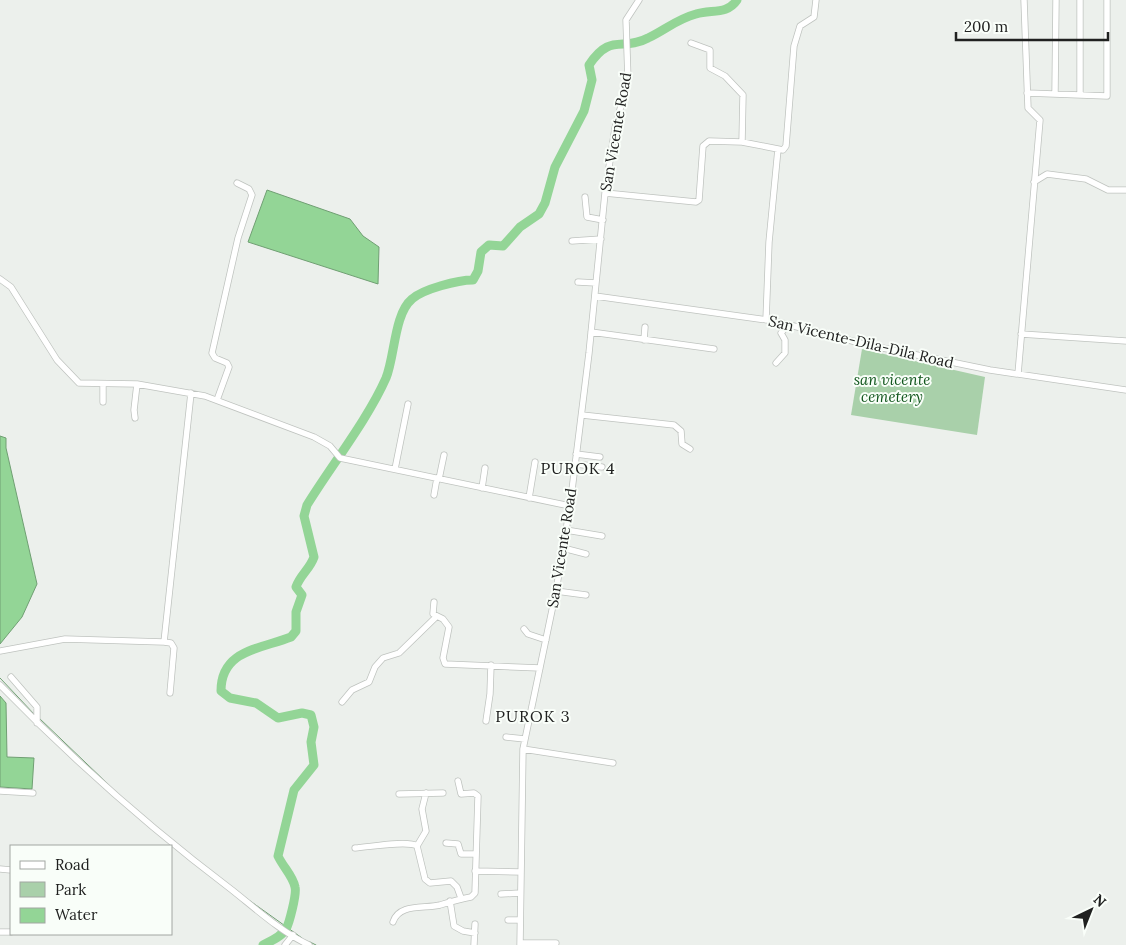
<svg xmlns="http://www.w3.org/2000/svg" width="1126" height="945" viewBox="0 0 1126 945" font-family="Lora,serif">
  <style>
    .green { fill: #a9d0aa }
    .water { fill: #93d596; stroke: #709f73 }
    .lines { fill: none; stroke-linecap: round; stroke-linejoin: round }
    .stream { stroke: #709f73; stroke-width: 1 }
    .river { stroke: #93d596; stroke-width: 9 }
    .minor-casing { stroke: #bfc3bf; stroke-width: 7 }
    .minor { stroke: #fff; stroke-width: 5.5 }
    .labels { text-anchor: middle; stroke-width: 4; stroke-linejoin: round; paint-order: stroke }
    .street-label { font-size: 15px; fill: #202120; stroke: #f9fef9 }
    .park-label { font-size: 15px; font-style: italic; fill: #0f551b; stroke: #f9fef9 }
    .neighbourhood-label { font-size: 16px; letter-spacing: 1px; fill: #202120; stroke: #f9fef9 }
  </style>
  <rect width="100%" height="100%" fill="#ecf0ec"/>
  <!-- green -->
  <path class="green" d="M 862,349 L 985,377 L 977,435 L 851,415 Z"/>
  <!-- water -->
  <path class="water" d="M 267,190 L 350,219 L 363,236 L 379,247 L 378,284 L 248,242 Z
    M 0,436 L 6,438 L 6,448 L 37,584 L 22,617 L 0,644 Z
    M 0,696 L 6,703 L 7,757 L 34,758 L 32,789 L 0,787 Z"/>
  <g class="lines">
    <!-- stream -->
    <path class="stream" d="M 0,678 L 34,714
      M 39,718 L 110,786
      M 246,898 L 302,938
      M 310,942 L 316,945"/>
    <!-- river -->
    <path class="river" d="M 263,945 C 271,941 281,937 286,929 C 289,924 297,894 295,887 C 293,876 283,867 278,856 L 294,790 L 314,765 L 311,742 L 314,727 L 311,715 L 302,713 L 278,718 L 256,703 L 230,698 L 221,691 C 221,650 260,649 291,637 L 296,631 L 296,612 L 302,595 L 296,587 C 300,575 310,569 314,557 L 304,516 L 307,505 C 331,466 368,419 386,378 C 395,356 394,314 412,299 C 423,289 458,280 473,280 L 478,271 L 481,252 L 489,245 L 503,246 L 520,227 L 539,214 L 545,203 L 555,167 L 584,111 L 592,80 L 589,65 C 611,32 622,52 648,38 C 665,30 677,19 696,14 C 711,9 727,15 737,0"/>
    <defs>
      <path id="minor" d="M 1080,0 L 1080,95
        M 691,43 L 710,50 L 710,68 L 725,76 L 743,95 L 742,142
        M 1027,93 L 1107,96 L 1107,0
        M 1055,93 L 1056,0
        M 1034,182 L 1047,174 L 1086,179 L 1108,190 L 1126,190
        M 605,193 L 696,202 L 699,200 L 703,146 L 709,141 L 742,142 L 783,150 L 786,146 L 794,46 L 800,26 L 814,17 L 816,0
        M 585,197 L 587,217 L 603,220
        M 572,241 L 601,239
        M 0,279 L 11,287 L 57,360 L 79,383 L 137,384 L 205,396 L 314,437 L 330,446 L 340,458 L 570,506
        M 578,282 L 596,283
        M 595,296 L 774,321 L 868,345 L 990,370 L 1126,390
        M 766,320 L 769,242 L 778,149
        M 591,332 L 714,349
        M 1021,334 L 1126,341
        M 644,340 L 645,327
        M 776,363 L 785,353 L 785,340 L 781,333 L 788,325
        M 1018,374 L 1040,120 L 1028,108 L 1024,0
        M 217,400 L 229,367 L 227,363 L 215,358 L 212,353 L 238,238 L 252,195 L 249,189 L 237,183
        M 103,402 L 103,384
        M 582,415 L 674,425 L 681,431 L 682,444 L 690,449
        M 135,418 L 134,410 L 137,384
        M 576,454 L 600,457
        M 575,464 L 602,467
        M 395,469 L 408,404
        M 439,479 L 444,455
        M 482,488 L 485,468
        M 434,495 L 437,478
        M 529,498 L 535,462
        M 566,530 L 602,536
        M 563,548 L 586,554
        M 556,591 L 586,595
        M 434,602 L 433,614 L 443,619 L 449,627 L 443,658 L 445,664 L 540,668
        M 524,629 L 528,634 L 546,640
        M 164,642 L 171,643 L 174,648 L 170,693
        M 0,651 L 65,639 L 164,642 L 191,393
        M 11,677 L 37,707 L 37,723
        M 0,685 C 72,759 150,828 232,890 C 256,909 281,932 309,945
        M 342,702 L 352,690 L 369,682 L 375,667 L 383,658 L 399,653 L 436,617
        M 486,721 L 490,694 L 491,665
        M 506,737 L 525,739
        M 523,749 L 613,763
        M 0,791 L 33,793
        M 426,793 L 422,809 L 426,831 L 417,846 L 425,879 L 430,883 L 451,881 L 457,887 L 461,898
        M 399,794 L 443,793
        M 446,843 L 458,844 L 461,854 L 476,854
        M 355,848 C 370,847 407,840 417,846
        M 0,869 L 11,870
        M 475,871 L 521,872
        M 501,894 L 520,893
        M 450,901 L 454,926 L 463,931 L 475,933
        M 508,920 L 520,920
        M 393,922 C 399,903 425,909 440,905 C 450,902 460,899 471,897 L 475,893 L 478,796 L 474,793 L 461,794 L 458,781
        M 0,932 L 11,932
        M 520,943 L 556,943
        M 285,945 L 293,935
        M 474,945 L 475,924
        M 520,945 L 523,749 L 556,591 L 570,506 L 589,353 L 605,193 L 615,128 L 628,80 L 626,20 L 639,0"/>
    </defs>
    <!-- minor casing -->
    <use href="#minor" class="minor-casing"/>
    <!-- minor -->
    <use href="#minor" class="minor"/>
  </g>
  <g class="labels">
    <!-- street labels -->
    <g class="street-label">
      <text transform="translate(616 132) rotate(-80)" y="5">San Vicente Road</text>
      <text transform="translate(861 342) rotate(13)" y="5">San Vicente-Dila-Dila Road</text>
      <text transform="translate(562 548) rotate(-81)" y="5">San Vicente Road</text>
    </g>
    <!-- park labels -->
    <g class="park-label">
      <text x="892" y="385">san vicente<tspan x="892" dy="17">cemetery</tspan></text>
    </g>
    <!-- neighbourhood labels -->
    <g class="neighbourhood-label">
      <text x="578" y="474">PUROK 4</text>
      <text x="533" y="722">PUROK 3</text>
    </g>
  </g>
  <!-- legend -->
  <rect x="10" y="845" width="162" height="90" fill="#f9fef9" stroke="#a2a6a2"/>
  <rect x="20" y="861" width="25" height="8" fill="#ffffff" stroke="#a2a6a2"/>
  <text x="55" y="870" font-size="15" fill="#202120">Road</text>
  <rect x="20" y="882" width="25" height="15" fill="#a9d0aa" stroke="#a2a6a2"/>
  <text x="55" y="895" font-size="15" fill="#202120">Park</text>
  <rect x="20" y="908" width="25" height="15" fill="#93d596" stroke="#a2a6a2"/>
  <text x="55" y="920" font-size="15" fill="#202120">Water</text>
  <!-- north arrow -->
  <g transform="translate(1091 910) rotate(43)" stroke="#f9fef9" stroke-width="4" paint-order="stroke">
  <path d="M0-4L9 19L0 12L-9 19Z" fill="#202120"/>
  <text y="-8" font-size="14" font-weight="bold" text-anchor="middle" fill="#202120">N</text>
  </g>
  <!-- scale -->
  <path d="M956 32v8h152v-8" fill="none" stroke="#202120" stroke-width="2.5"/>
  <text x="964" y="32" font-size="15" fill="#202120" stroke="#f9fef9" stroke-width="4" paint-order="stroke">200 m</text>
</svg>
